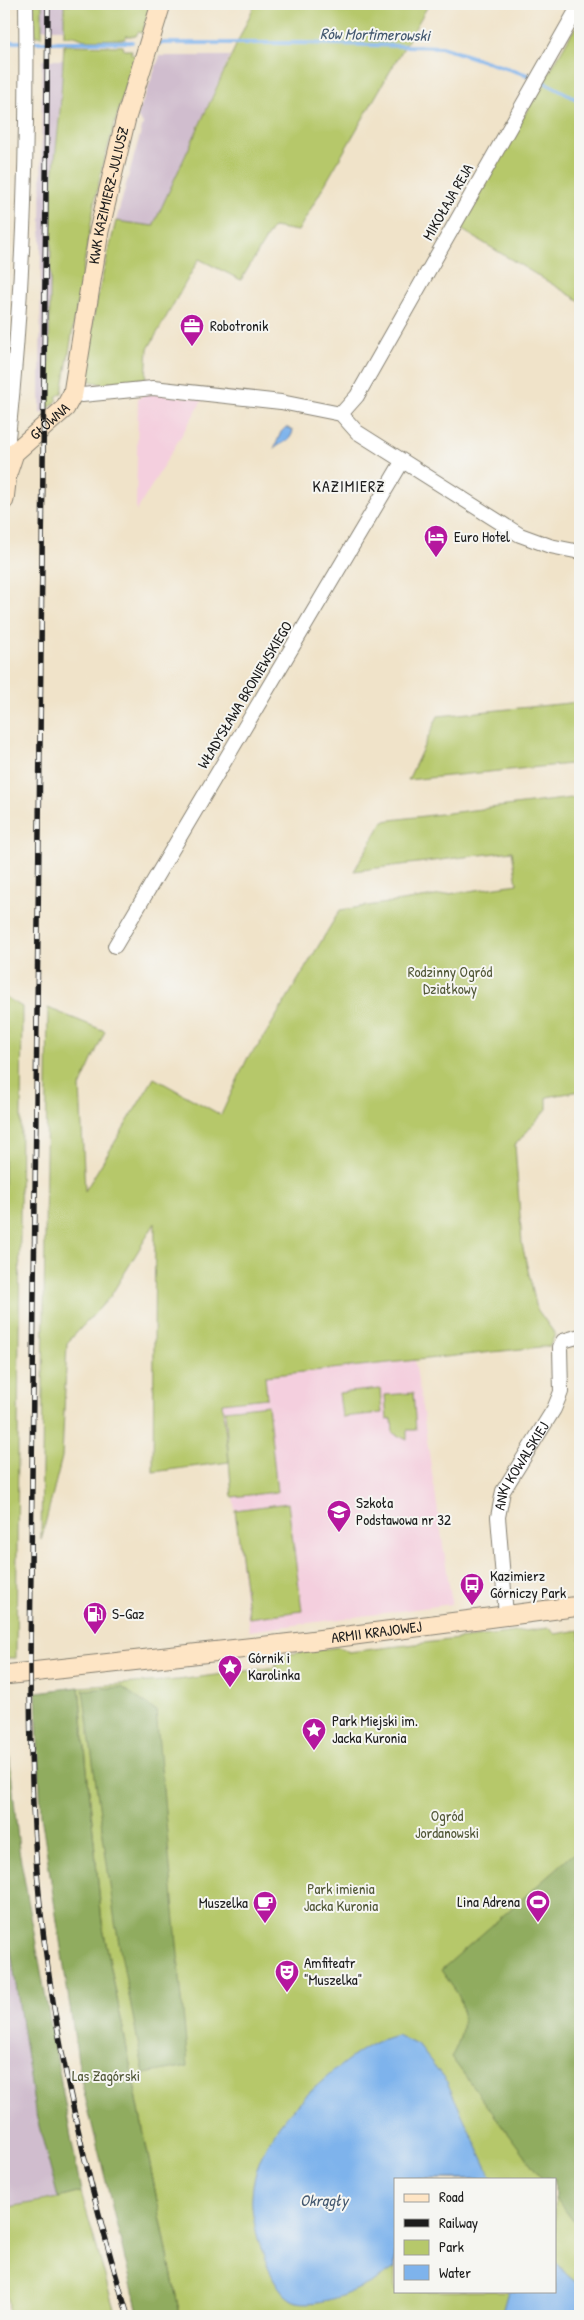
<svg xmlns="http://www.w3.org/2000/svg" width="584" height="2320" viewBox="0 0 584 2320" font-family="'Patrick Hand',sans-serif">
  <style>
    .built { fill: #f4cfde }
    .industrial { fill: #d0bdce }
    .green { fill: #b6c86b; stroke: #697244; fill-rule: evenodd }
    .forest { fill: #90ac5f; stroke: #56643e }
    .water { fill: #7eb3ec; stroke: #4d6884 }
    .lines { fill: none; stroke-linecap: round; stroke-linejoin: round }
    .stream { stroke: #7eb3ec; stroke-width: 4 }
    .street-casing { stroke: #868072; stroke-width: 16 }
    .secondary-casing { stroke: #868072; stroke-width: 21 }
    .street { stroke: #fff; stroke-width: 14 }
    .secondary { stroke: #fee5c5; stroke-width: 19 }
    .rail-casing { stroke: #1c1c1c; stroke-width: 5.5 }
    .rail { stroke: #f6f6f2; stroke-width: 4; stroke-dasharray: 11; stroke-linecap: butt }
    .labels { text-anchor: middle; stroke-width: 4; stroke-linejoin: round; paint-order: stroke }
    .street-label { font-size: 15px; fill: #1c1c1c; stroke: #f6f6f2 }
    .poi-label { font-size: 15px; fill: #1c1c1c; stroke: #f6f6f2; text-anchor: start }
    .park-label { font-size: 15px; fill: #525838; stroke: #f6f6f2 }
    .water-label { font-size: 16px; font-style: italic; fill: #43586f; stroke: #f6f6f2 }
    .neighbourhood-label { font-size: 16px; letter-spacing: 1px; fill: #1c1c1c; stroke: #f6f6f2 }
  </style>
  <rect width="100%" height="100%" fill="#f6f6f2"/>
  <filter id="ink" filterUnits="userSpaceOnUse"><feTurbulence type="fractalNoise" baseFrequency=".02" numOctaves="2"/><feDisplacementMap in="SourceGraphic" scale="10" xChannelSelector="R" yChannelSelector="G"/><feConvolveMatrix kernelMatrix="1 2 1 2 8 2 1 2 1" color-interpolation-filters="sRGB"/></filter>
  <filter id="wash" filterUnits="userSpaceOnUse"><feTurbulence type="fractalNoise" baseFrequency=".0096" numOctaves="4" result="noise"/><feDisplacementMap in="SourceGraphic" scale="20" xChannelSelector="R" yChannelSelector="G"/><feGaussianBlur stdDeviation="1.12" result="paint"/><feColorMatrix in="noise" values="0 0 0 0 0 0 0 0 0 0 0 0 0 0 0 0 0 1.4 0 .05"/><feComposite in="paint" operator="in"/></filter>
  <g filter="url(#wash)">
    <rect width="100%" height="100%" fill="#f0e3c9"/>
    <!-- built -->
    <path class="built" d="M 146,393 L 203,399 L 136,512 L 138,399 Z
      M 415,1361 L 452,1604 L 249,1631 L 222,1403 L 267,1398 L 265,1376 Z"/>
    <!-- industrial -->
    <path class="industrial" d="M 42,4 L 64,4 L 64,29 L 42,29 Z
      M 160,56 L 230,56 L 153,226 L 116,221 L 143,124 L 137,117 Z
      M 42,60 L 64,60 L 52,188 L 48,409 L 40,414 Z
      M 4,1905 L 35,2111 L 58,2198 L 4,2208 Z"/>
    <!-- green -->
    <path class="green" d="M 33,4 L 42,4 L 42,36 L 35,36 Z
      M 64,4 L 151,4 L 142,33 L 138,32 L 136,36 L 126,36 L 125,39 L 85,40 L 75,36 L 64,36 Z
      M 255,4 L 429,4 L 298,231 L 273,227 L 241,280 L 199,259 L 148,349 L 146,378 L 102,384 L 89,381 C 85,333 105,268 116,221 L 153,226 Z
      M 580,19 L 580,301 L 459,228 Z
      M 64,45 L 123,46 L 124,50 L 132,50 L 131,54 L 135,55 L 103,164 L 95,200 L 62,393 L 56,397 L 58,400 L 48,409 L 52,188 L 60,111 Z
      M 580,702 L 580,763 L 408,780 L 438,716 Z
      M 580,797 L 580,1091 L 547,1097 L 547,1109 L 515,1145 L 522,1244 L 537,1309 L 555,1334 L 550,1346 L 265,1376 L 267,1398 L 222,1403 L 229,1462 L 153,1472 L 155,1223 L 110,1297 L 67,1343 L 62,1457 L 41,1540 L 48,1008 L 105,1031 L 80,1087 L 85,1191 L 154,1078 L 221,1115 L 248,1057 L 259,1045 L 340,910 L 517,884 L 512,851 L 354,871 L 383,821 Z
      M 4,996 L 22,1007 L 16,1658 L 4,1658 Z
      M 380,1389 L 382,1413 L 342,1417 L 339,1393 Z
      M 413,1393 L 416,1430 L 407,1430 L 407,1440 L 393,1433 L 392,1419 L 387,1420 L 385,1395 Z
      M 268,1405 L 277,1492 L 232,1497 L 225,1410 Z
      M 288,1503 L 302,1611 L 249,1618 L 235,1510 Z
      M 549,1628 L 555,1634 L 580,1630 L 580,2316 L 180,2316 L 102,1923 L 79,1687 L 178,1680 L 276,1667 L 275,1656 L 339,1647 L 349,1652 ZM 395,2179 L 555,2179 L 555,2291 L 395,2291 Z
      M 81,2192 L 116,2316 L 8,2316 L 9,2303 L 4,2290 L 4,2208 L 58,2198 Z"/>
    <!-- forest -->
    <path class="forest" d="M 79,1687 L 102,1923 L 180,2316 L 139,2316 L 81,2080 L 41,1815 L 36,1692 Z
      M 122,1687 L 156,1711 L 188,2066 L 144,2074 L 115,1922 L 83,1690 Z
      M 4,1701 L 19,1850 L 81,2192 L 58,2198 L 35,2111 L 4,1905 Z
      M 580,1848 L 580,2230 L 555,2197 L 555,2179 L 542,2179 L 451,2057 C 462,2040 468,2012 457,1993 C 452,1985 446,1978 441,1970 Z"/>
    <!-- water -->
    <path class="water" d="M 286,427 L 293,431 C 290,443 281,442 274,449 L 281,432 Z
      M 397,2035 L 419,2046 L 447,2082 L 492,2179 L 395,2179 L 395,2268 C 372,2284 326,2308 297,2302 C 270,2296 249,2219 252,2195 C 253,2179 259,2159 267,2145 C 282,2117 304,2097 327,2077 C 348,2059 370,2041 397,2035 Z
      M 555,2260 L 566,2274 L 580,2286 L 580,2316 L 501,2316 L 508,2291 L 555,2291 Z"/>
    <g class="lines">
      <!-- stream -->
      <path class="stream" d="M 9,42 L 132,42
        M 159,43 L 301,43 L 441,47 L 534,77
        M 540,80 L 580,101"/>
    </g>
  </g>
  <g filter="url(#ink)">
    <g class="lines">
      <defs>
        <g id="street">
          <path d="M 73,393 L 82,395 L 153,388 L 281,402 L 341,414 L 357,432 L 520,535 L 550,546 L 580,552"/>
          <path d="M 341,414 L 357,396 L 580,4"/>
          <path d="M 14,453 L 8,444 L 8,438 C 23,294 28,148 26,4"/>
          <path d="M 115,946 L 402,462"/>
          <path id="s1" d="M 506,1615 L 498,1517 L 503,1491 L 554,1409 L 561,1392 L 560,1347 L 563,1341 L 580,1336"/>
        </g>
        <g id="secondary">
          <path id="s2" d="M 4,500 L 7,474 L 14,453 L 65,408 L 73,393 L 99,231 L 126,118 L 161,4"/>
          <path id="s3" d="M 4,1675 L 293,1643 L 580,1606"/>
        </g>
      </defs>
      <!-- street casing -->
      <use href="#street" class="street-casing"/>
      <!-- secondary casing -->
      <use href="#secondary" class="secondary-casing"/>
      <!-- street -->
      <use href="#street" class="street"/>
      <!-- secondary -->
      <use href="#secondary" class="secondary"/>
      <defs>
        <path id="rail" d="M 48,4 L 30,1661 C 30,1745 32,1830 41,1914 C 56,2050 88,2185 128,2316"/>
      </defs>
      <!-- rail casing -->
      <use href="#rail" class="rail-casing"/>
      <!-- rail -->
      <use href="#rail" class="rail"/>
    </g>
  </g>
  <!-- icons -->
  <defs>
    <symbol id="office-pin" viewBox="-11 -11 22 30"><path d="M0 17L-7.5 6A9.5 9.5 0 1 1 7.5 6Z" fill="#b5179e" stroke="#f6f6f2"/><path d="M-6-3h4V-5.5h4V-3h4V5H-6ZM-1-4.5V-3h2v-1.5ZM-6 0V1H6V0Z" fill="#fff"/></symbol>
    <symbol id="hotel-pin" viewBox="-11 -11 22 30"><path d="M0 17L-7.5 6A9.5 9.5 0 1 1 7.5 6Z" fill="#b5179e" stroke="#f6f6f2"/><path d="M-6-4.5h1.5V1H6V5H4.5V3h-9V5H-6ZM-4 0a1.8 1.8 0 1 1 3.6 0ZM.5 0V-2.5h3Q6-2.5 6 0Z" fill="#fff"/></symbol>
    <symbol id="school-pin" viewBox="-11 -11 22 30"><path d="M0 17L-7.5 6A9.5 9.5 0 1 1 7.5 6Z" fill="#b5179e" stroke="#f6f6f2"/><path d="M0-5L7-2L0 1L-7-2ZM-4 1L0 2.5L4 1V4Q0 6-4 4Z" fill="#fff"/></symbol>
    <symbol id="bus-pin" viewBox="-11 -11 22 30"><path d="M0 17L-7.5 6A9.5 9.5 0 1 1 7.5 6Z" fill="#b5179e" stroke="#f6f6f2"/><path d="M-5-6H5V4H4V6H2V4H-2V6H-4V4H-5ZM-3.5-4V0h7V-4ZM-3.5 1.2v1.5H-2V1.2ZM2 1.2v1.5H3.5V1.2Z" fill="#fff"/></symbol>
    <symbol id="fuel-pin" viewBox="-11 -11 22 30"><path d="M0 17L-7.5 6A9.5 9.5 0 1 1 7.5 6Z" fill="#b5179e" stroke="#f6f6f2"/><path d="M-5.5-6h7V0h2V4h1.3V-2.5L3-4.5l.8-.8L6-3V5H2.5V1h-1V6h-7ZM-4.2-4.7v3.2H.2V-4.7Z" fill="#fff"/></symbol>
    <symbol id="sight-pin" viewBox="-11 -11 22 30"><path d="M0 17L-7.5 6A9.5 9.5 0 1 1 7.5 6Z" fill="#b5179e" stroke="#f6f6f2"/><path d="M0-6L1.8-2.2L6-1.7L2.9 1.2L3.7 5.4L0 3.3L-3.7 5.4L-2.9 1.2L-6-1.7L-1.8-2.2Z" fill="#fff"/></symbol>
    <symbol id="stadium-pin" viewBox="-11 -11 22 30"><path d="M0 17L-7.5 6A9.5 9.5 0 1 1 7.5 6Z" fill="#b5179e" stroke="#f6f6f2"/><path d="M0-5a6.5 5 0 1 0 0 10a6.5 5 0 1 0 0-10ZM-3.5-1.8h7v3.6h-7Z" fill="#fff"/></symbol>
    <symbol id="cafe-pin" viewBox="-11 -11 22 30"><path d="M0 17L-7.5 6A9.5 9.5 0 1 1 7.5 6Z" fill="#b5179e" stroke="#f6f6f2"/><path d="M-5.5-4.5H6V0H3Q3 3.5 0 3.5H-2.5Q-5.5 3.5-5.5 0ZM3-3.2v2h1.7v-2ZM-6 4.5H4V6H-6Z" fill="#fff"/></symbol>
    <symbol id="theatre-pin" viewBox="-11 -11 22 30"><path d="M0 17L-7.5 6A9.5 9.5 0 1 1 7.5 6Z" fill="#b5179e" stroke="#f6f6f2"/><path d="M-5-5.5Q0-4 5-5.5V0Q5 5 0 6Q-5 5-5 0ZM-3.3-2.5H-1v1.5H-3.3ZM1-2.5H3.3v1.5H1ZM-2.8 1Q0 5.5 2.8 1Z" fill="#fff"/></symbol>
  </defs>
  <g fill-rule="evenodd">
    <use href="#office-pin" x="178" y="312" width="28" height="38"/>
    <use href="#hotel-pin" x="422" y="523" width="28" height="38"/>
    <use href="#school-pin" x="325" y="1498" width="28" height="38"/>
    <use href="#bus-pin" x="458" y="1571" width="28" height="38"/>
    <use href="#fuel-pin" x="81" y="1600" width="28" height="38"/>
    <use href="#sight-pin" x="216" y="1653" width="28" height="38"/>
    <use href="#sight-pin" x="300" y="1716" width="28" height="38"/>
    <use href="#stadium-pin" x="524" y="1888" width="28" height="38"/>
    <use href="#cafe-pin" x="251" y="1889" width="28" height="38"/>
    <use href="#theatre-pin" x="273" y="1958" width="28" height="38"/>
  </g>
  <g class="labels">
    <!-- street labels -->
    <g class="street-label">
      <text dy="5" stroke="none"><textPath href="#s2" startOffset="334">KWK KAZIMIERZ-JULIUSZ</textPath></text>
      <text transform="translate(448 202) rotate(-60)" y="5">MIKOŁAJA REJA</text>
      <text dy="5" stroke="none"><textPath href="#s2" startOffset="96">GŁÓWNA</textPath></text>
      <text transform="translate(245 695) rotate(-59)" y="5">WŁADYSŁAWA BRONIEWSKIEGO</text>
      <text dy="5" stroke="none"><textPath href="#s1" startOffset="155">ANKI KOWALSKIEJ</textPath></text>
      <text dy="5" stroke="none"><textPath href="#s3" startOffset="375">ARMII KRAJOWEJ</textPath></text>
    </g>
    <!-- poi labels -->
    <g class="poi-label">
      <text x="210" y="331">Robotronik</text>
      <text x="454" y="542">Euro Hotel</text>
      <text x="356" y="1508">Szkoła<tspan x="356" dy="17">Podstawowa nr 32</tspan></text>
      <text x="490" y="1581">Kazimierz<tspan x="490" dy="17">Górniczy Park</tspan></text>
      <text x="112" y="1619">S-Gaz</text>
      <text x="248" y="1663">Górnik i<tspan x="248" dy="17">Karolinka</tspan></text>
      <text x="332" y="1726">Park Miejski im.<tspan x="332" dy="17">Jacka Kuronia</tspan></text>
      <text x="520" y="1907" text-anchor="end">Lina Adrena</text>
      <text x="248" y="1908" text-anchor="end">Muszelka</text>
      <text x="304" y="1968">Amfiteatr<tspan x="304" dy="17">"Muszelka"</tspan></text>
    </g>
    <!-- park labels -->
    <g class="park-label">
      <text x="450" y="977">Rodzinny Ogród<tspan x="450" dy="17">Działkowy</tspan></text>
      <text x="447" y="1821">Ogród<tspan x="447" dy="17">Jordanowski</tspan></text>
      <text x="341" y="1894">Park imienia<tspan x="341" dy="17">Jacka Kuronia</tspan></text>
      <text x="106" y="2081">Las Zagórski</text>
    </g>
    <!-- water labels -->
    <g class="water-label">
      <text transform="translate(375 34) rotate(1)" y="6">Rów Mortimerowski</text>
      <text x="324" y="2206">Okrągły</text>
    </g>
    <!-- neighbourhood labels -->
    <g class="neighbourhood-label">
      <text x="349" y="492">KAZIMIERZ</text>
    </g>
  </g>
  <!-- margin -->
  <rect width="584" height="2320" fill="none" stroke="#f6f6f2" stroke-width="20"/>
  <!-- legend -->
  <rect x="394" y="2178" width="162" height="115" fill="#f6f6f2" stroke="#9f9f9c"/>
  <rect x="404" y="2194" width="25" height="8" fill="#fee5c5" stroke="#9f9f9c"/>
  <text x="439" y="2202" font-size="15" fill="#1c1c1c">Road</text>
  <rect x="404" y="2219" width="25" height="8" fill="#1c1c1c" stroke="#9f9f9c"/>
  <text x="439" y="2228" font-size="15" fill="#1c1c1c">Railway</text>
  <rect x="404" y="2240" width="25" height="15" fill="#b6c86b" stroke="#9f9f9c"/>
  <text x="439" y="2252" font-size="15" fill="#1c1c1c">Park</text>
  <rect x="404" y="2265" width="25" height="15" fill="#7eb3ec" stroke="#9f9f9c"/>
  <text x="439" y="2278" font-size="15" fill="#1c1c1c">Water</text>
</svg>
